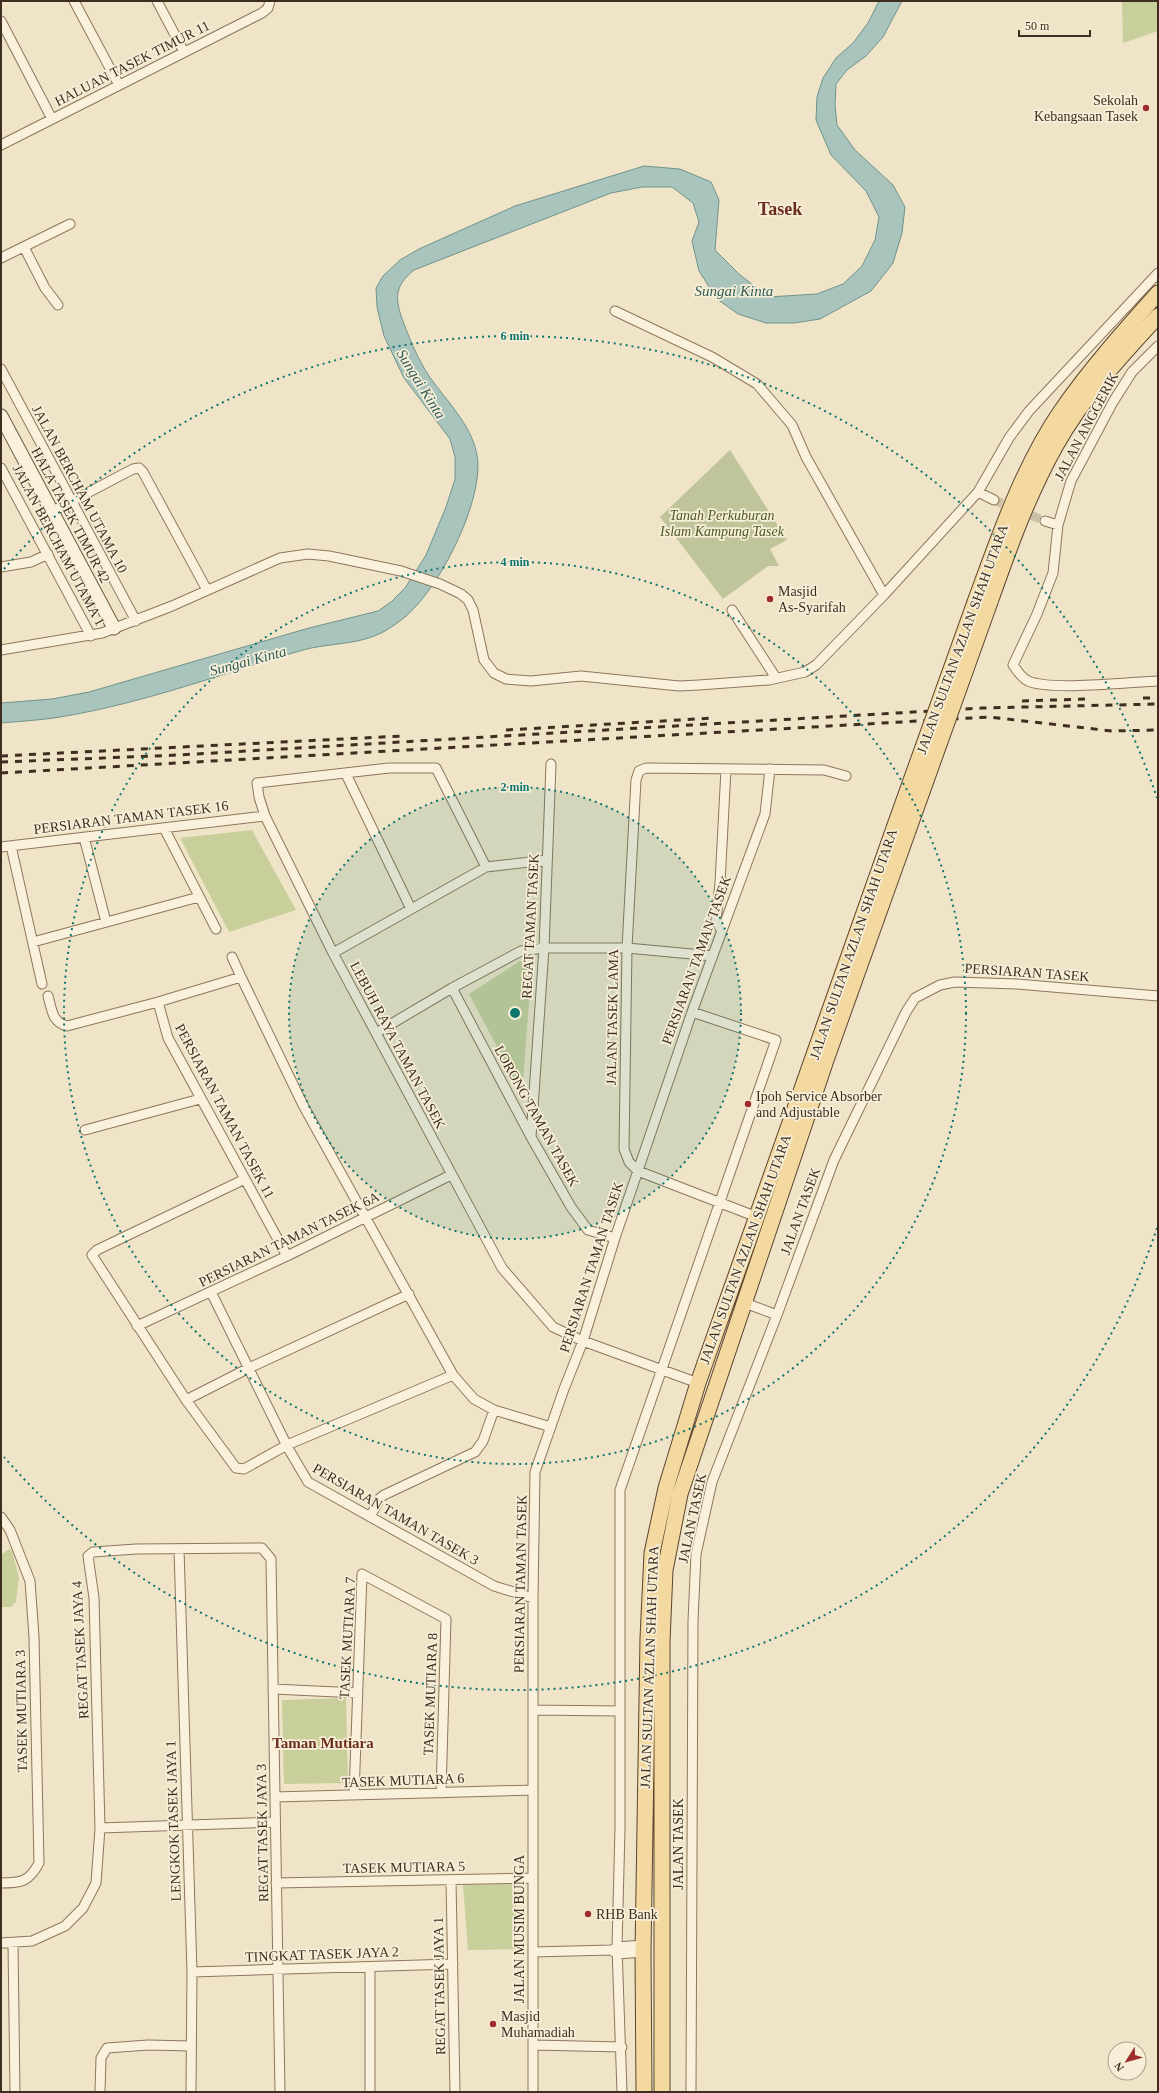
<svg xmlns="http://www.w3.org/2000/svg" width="1159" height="2093" viewBox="0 0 1159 2093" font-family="Georgia,serif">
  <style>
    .green { fill: #c9cf9b }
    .cemetery { fill: #bfc49a }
    .water { fill: #a9c4bc; stroke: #6f938a }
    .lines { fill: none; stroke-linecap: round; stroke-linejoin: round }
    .street-tunnel { stroke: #ccc0a6; stroke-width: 9; stroke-dasharray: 9 4.5; stroke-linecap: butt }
    .street-casing { stroke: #8d765c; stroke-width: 11 }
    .secondary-casing { stroke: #6f573f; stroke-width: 15 }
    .primary-casing { stroke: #5b4430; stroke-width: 17 }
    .street { stroke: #faf1dc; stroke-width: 9 }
    .secondary { stroke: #faf1dc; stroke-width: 13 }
    .primary { stroke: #f3d9a0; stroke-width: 15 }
    .rail { stroke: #3d2e20; stroke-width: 3; stroke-dasharray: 7 7; stroke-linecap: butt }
    .primary-bridge-casing { stroke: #5b4430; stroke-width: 17; stroke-linecap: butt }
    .primary-bridge { stroke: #f3d9a0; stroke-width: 15 }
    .ring { fill: none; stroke: #0f766e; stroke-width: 2; stroke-dasharray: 2 4 }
    .poi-dot { fill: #9e2a2b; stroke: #f7eed8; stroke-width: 1.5 }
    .labels { text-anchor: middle; stroke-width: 3.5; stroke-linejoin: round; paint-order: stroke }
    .street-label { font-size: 14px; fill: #3d2e20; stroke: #f7eed8 }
    .poi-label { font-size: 14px; fill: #3d2e20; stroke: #f7eed8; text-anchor: start }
    .park-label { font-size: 14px; font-style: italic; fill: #4d5a26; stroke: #f7eed8 }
    .water-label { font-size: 15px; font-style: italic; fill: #2f5d5a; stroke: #f7eed8 }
    .neighbourhood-label { font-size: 15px; font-weight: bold; fill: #6b2e1e; stroke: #f7eed8 }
    .district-label { font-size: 18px; font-weight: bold; fill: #6b2e1e; stroke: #f7eed8 }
    .centre { fill: #0f766e; stroke: #f7eed8; stroke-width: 2 }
    .ring-label { font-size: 12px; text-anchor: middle; font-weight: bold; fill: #0f766e; stroke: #f7eed8; stroke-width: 3.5; stroke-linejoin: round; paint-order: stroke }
  </style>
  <rect width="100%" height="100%" fill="#f0e4c8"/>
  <!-- green -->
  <path class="green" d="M 1122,1 L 1158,1 L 1158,31 L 1123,43 Z
    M 252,830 L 296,910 L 229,932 L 180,838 Z
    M 520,961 L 532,963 L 522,1094 L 469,994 Z
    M 9,1549 L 12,1551 L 19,1578 L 16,1602 L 11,1607 L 1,1607 L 1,1555 Z
    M 346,1698 L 348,1783 L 284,1784 L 282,1700 Z
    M 516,1884 L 516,1949 L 468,1950 L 463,1885 Z"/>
  <!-- cemetery -->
  <path class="cemetery" d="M 730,450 L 787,540 L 770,549 L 779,566 L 768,566 L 723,599 L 660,517 Z"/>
  <!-- water -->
  <path class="water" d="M 879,1 L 902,1 L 883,37 L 866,56 L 847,70 L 836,84 L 835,105 L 837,125 L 855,150 L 893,185 L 905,207 L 902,233 L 893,263 L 871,291 L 820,319 L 794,323 L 766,323 L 738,314 L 717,299 L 699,271 L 692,241 L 699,222 L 693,203 L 672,187 L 642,187 L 611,193 L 414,270 C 393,287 395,300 404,324 C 411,342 418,359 429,376 C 447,402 477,430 478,464 C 479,510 437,594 400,621 C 393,626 386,631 379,634 C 356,645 328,643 303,650 C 224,673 147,702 66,716 C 45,720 23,721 1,723 L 1,703 L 52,699 L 89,692 L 309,628 L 378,611 L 391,602 L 405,588 L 426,555 L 446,507 L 455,479 L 455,457 L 450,439 L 404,378 L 384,336 L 377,307 L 376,288 L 383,276 L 400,260 L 419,249 L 515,206 L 644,166 L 680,169 L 711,182 L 719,200 L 715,250 L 739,274 L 768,297 L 817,294 L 843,284 L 862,266 L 875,240 L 879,217 L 866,191 L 831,155 L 816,120 L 817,97 L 823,78 L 836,58 L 853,43 L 868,23 Z"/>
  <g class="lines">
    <!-- street-tunnel -->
    <path class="street-tunnel" d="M 994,500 L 1045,521"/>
    <defs>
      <path id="street" d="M 74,1 L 119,85
        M 157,1 L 184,52
        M 1,21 L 52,119
        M 1,145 L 262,13 L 268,8 L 270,1
        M 24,247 L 45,288 L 58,305
        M 1,258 L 70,224
        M 615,311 L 712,357 L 757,384 L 792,425 L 806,457 L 884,595
        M 1158,346 L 1132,372 L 1113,402 L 1071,481 L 1058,525 L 1053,573 L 1037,614 L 1013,665 C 1017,671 1022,678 1028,681 C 1051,691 1130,682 1158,681
        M 1,369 L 136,621
        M 1,468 L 91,636
        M 978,492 L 994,500
        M 51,512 L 133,469 L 139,468 L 143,472 L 207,590
        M 1045,521 L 1058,525
        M 1,567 L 31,562 L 48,554
        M 732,610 L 776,678
        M 1,650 L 102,633 L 172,606 L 280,558 L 308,554 L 329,556 L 401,571 L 440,584 L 461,594 L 468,600 L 473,610 L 484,660 L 494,673 L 506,679 L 531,681 L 581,676 L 679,686 L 699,685 L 769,680 L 805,672 L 816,665 L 884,595 L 978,492 L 1009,438 L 1029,411 L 1158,273
        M 346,774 L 411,909
        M 164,828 L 216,929
        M 84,837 L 106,922
        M 11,846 L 42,984
        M 1,847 L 265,816
        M 486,867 L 436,768 L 389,768 L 257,783 L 259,797 L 265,816 L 333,953 L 502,1268 L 553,1327 L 583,1341 L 698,1383
        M 721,930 L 716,920 L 720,883 L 726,769
        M 33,942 L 199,897
        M 333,953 L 486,867 L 547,860
        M 232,957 L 241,977
        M 452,988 L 531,1137 L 571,1207 L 588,1230 L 615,1238
        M 48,996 C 52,1010 52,1022 67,1026 L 158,1002
        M 376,1033 L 452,988 L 521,951 L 544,948 L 627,948 L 713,956
        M 85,1130 L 200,1099
        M 531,1137 L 544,948 L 551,764
        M 245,1179 L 97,1250 L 92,1255 L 186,1400 L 236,1468 L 244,1469 L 287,1445 L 453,1375
        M 757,1217 L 638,1171 L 629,1162 L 624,1149 L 627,948 L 636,780 L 639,771 L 646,768 L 824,770 L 846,776
        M 287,1256 L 168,1038 L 158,1002 L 241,977 L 303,1105 L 453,1375 L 474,1399 L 494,1410 L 551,1427
        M 211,1292 L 288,1448 L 308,1482 L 494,1586 L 533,1598
        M 745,1303 L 777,1315
        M 137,1326 L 287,1256 L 451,1175
        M 186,1400 L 249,1368 L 409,1294
        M 1,1517 L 10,1530 L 30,1581 L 34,1637 L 39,1863 C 29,1882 21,1883 1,1883
        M 370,1517 L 380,1498 L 384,1495 L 475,1452 L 483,1441 L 494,1410
        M 179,1549 L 192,1972 L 191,2092
        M 273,1689 L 358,1693
        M 533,1710 L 619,1711
        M 354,1795 L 362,1574 L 446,1619 L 441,1793
        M 275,1797 L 533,1790
        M 100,1828 L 275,1822
        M 451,1880 L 455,2092
        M 276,1883 L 533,1878
        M 1,1943 L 32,1941 L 65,1926 L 83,1908 L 96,1883 L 100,1828 L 94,1598 L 88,1556 L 93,1552 L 136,1549 L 262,1548 L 271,1559 L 280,2092
        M 13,1943 L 15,2092
        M 612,1950 L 617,1947 L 643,1945
        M 533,1952 L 611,1950 L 618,1954 L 643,1952
        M 370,1967 L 370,2092
        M 192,1972 L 453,1964
        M 533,2045 L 622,2047
        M 100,2092 L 101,2058 L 107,2048 L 148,2045 L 191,2046
        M 533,2092 L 533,1598 L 535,1472 L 564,1389 L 583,1341 L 615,1238 L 692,1012 L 765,814 L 770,769
        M 622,2092 L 617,1947 L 620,1828 L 620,1490 L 776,1040 L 692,1012
        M 691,2092 L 693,1621 L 696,1554 L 712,1482 L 777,1315 L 834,1160 L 906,1012 L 915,998 L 940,985 L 955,982 L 1017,984 L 1158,996"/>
      <path id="secondary" d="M 1,416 L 114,628"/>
      <path id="primary" d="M 975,602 C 999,537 1022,468 1061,411 C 1090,369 1124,331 1158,293
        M 990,602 C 1009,548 1028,495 1056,445 C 1083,397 1121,356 1158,316
        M 644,2092 L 643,1952 L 648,1638 L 652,1553 L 666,1488 L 698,1383 L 894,828
        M 662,2092 L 662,1642 L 665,1570 L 680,1494 L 826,1060 L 908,831"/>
    </defs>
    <!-- street casing -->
    <use href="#street" class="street-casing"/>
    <!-- secondary casing -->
    <use href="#secondary" class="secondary-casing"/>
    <!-- primary casing -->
    <use href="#primary" class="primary-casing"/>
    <!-- street -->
    <use href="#street" class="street"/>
    <!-- secondary -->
    <use href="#secondary" class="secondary"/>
    <!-- primary -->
    <use href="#primary" class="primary"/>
    <!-- rail -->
    <path class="rail" d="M 1143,698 L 1158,698
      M 1022,701 L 1085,699
      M 506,730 L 714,718
      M 1,756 L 403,736
      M 1,762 L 179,755 L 982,708 L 1158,704
      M 1,773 L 989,717 L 1112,731 L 1158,730"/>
    <defs>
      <path id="primary-bridge" d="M 894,828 L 975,602
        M 908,831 L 990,602"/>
    </defs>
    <!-- primary-bridge casing -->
    <use href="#primary-bridge" class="primary-bridge-casing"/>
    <!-- primary-bridge -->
    <use href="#primary-bridge" class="primary-bridge"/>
  </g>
  <!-- distance rings -->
  <circle cx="515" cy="1013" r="226" fill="#0f766e" fill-opacity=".12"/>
  <g class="ring">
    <circle cx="515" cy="1013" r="226"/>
    <circle cx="515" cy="1013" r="451"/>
    <path d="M1157 1228A677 677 0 0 1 4 1457M4 569A677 677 0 0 1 1157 798"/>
  </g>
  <!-- markers -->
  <g class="poi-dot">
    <circle cx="1146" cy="108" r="4"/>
    <circle cx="770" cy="599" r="4"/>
    <circle cx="748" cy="1104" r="4"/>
    <circle cx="588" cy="1914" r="4"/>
    <circle cx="493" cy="2024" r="4"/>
  </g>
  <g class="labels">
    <!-- street labels -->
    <g class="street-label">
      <text transform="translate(132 63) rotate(-27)" y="5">HALUAN TASEK TIMUR 11</text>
      <text transform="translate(1086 426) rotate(-62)" y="5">JALAN ANGGERIK</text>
      <text transform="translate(80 489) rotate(62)" y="5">JALAN BERCHAM UTAMA 10</text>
      <text transform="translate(71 515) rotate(62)" y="5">HALA TASEK TIMUR 42</text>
      <text transform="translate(59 545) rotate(62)" y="5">JALAN BERCHAM UTAMA 1</text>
      <text transform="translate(962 639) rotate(-70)" y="5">JALAN SULTAN AZLAN SHAH UTARA</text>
      <text transform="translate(131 817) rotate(-7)" y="5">PERSIARAN TAMAN TASEK 16</text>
      <text transform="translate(530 926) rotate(-87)" y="5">REGAT TAMAN TASEK</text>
      <text transform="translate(853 944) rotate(-71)" y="5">JALAN SULTAN AZLAN SHAH UTARA</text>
      <text transform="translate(696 960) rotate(-70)" y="5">PERSIARAN TAMAN TASEK</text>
      <text transform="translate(1027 972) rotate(4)" y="5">PERSIARAN TASEK</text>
      <text transform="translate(612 1017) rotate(-89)" y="5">JALAN TASEK LAMA</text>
      <text transform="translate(398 1045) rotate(62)" y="5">LEBUH RAYA TAMAN TASEK</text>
      <text transform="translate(225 1111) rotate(62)" y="5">PERSIARAN TAMAN TASEK 11</text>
      <text transform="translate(537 1116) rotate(61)" y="5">LORONG TAMAN TASEK</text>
      <text transform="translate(800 1211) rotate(-70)" y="5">JALAN TASEK</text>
      <text transform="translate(289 1239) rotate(-26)" y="5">PERSIARAN TAMAN TASEK 6A</text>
      <text transform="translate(745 1249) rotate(-70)" y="5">JALAN SULTAN AZLAN SHAH UTARA</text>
      <text transform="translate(591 1267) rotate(-72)" y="5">PERSIARAN TAMAN TASEK</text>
      <text transform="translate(396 1514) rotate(30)" y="5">PERSIARAN TAMAN TASEK 3</text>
      <text transform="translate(692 1518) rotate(-78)" y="5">JALAN TASEK</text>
      <text transform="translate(520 1584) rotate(-89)" y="5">PERSIARAN TAMAN TASEK</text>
      <text transform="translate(347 1638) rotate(-87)" y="5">TASEK MUTIARA 7</text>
      <text transform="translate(80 1650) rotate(-93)" y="5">REGAT TASEK JAYA 4</text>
      <text transform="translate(649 1667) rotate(-88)" y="5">JALAN SULTAN AZLAN SHAH UTARA</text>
      <text transform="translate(430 1694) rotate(-88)" y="5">TASEK MUTIARA 8</text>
      <text transform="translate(21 1711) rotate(-91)" y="5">TASEK MUTIARA 3</text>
      <text transform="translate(403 1780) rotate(-2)" y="5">TASEK MUTIARA 6</text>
      <text transform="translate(173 1821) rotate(-92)" y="5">LENGKOK TASEK JAYA 1</text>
      <text transform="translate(262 1833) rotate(-91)" y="5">REGAT TASEK JAYA 3</text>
      <text transform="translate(678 1844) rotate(-90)" y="5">JALAN TASEK</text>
      <text transform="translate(404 1867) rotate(-1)" y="5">TASEK MUTIARA 5</text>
      <text transform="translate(519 1929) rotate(-90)" y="5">JALAN MUSIM BUNGA</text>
      <text transform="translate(322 1954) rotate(-2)" y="5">TINGKAT TASEK JAYA 2</text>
      <text transform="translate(439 1986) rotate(-91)" y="5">REGAT TASEK JAYA 1</text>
    </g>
    <!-- poi labels -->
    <g class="poi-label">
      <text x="1138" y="105" text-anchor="end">Sekolah<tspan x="1138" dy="16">Kebangsaan Tasek</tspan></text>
      <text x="778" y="596">Masjid<tspan x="778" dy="16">As-Syarifah</tspan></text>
      <text x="756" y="1101">Ipoh Service Absorber<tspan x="756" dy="16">and Adjustable</tspan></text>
      <text x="596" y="1919">RHB Bank</text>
      <text x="501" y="2021">Masjid<tspan x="501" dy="16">Muhamadiah</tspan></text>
    </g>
    <!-- park labels -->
    <g class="park-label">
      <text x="722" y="520">Tanah Perkuburan<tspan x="722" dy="16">Islam Kampung Tasek</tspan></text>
    </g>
    <!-- water labels -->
    <g class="water-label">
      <text x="734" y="296">Sungai Kinta</text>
      <text transform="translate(421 384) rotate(58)" y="5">Sungai Kinta</text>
      <text transform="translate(248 661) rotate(-15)" y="5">Sungai Kinta</text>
    </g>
    <!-- neighbourhood labels -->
    <g class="neighbourhood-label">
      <text x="323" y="1748">Taman Mutiara</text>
    </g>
    <!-- district labels -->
    <g class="district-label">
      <text x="780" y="215">Tasek</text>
    </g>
  </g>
  <circle cx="515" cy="1013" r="6" class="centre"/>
  <g class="ring-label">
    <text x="515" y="340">6 min</text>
    <text x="515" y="566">4 min</text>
    <text x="515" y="791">2 min</text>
  </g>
  <!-- border -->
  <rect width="1159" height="2093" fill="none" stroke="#3d2e20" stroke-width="4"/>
  <!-- north arrow -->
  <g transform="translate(1127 2061) rotate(233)"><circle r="19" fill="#f7eed8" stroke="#ada18e"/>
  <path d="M0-3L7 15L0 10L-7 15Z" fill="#9e2a2b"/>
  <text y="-6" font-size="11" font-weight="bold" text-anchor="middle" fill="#3d2e20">N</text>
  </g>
  <!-- scale -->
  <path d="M1019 30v6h71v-6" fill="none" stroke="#3d2e20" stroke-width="2"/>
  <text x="1025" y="30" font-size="12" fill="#3d2e20" stroke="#f7eed8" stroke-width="3" paint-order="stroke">50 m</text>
</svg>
